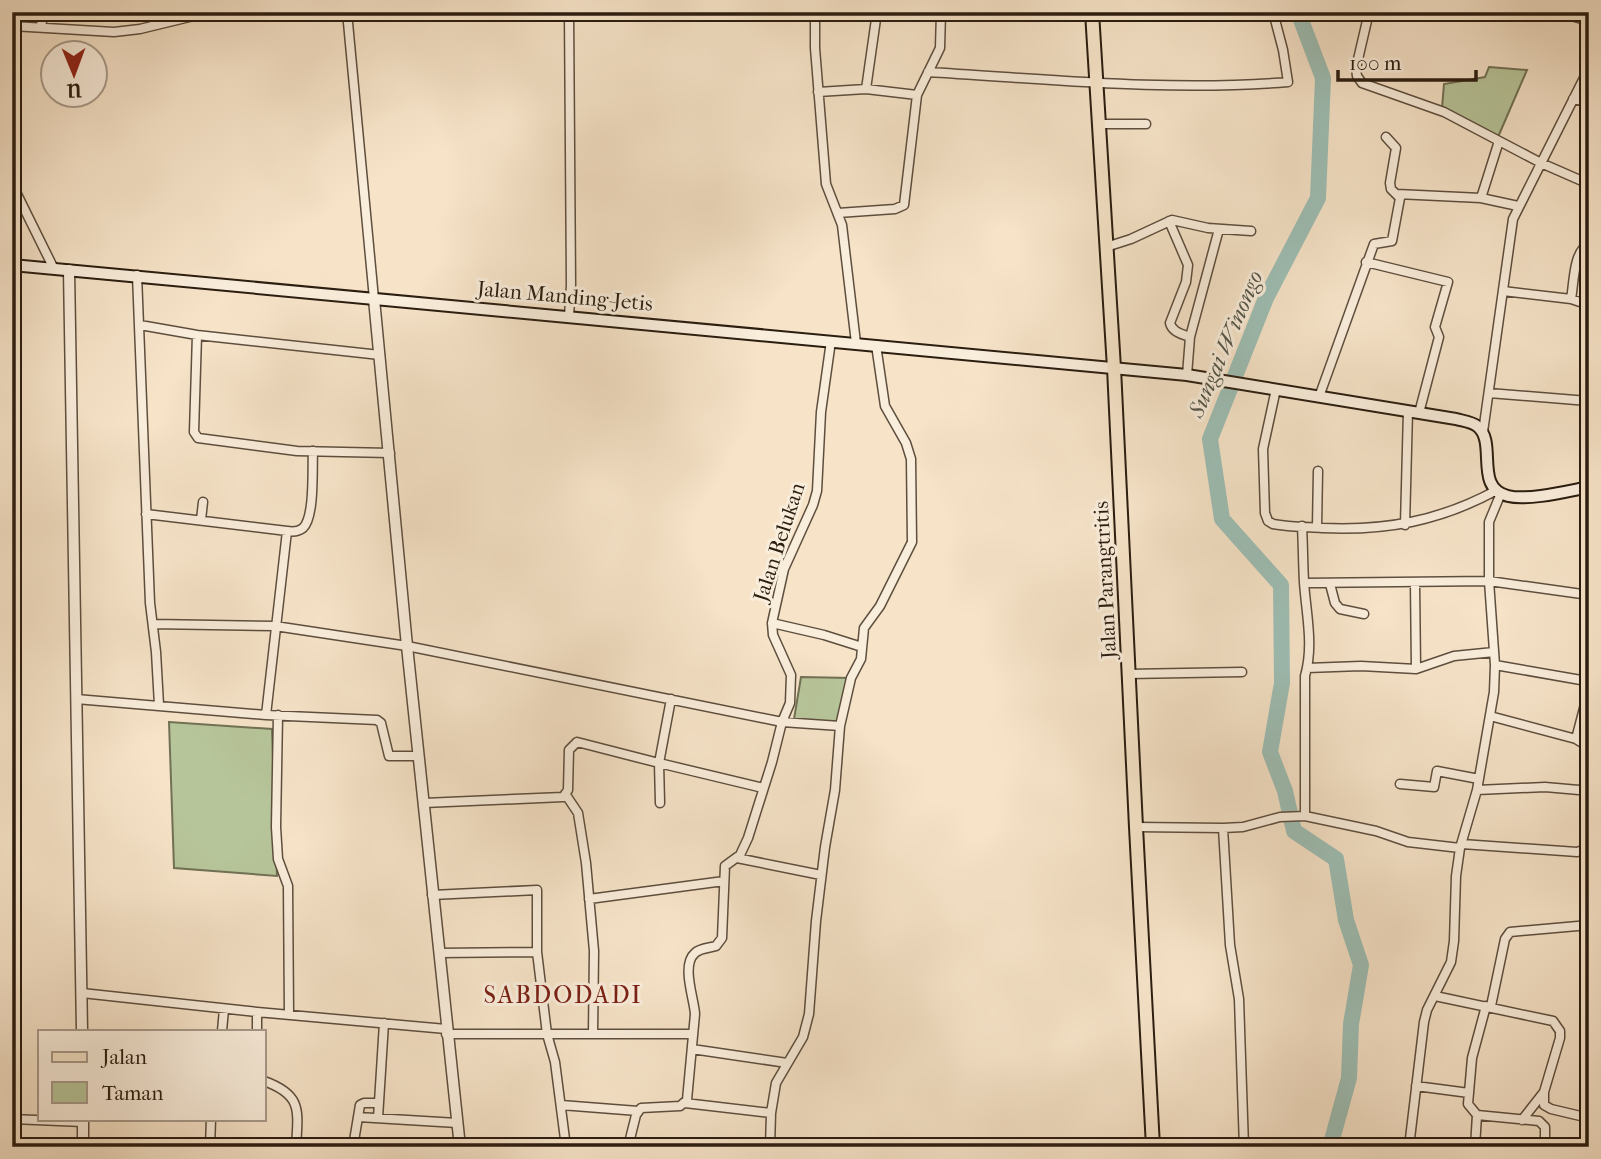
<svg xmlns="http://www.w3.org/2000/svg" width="1601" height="1159" viewBox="0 0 1601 1159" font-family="'IM FELL French Canon',serif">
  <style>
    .green { fill: #b7c59a; stroke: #717155; stroke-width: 2 }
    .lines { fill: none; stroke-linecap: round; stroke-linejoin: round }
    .stream { stroke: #6f7e72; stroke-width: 2.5 }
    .river { stroke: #9dbeb4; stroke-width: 16 }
    .minor-casing { stroke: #5e4e3e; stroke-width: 11 }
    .tertiary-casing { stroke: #5e4e3e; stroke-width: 13 }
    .secondary-casing { stroke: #2b1d10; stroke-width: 14 }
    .primary-casing { stroke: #2b1d10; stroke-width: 16 }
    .minor { stroke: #f9eddb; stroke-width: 8 }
    .tertiary { stroke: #f9eddb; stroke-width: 10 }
    .secondary { stroke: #f9eddb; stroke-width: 10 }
    .primary { stroke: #f6e3c8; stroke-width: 12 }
    .labels { text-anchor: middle; stroke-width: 6; stroke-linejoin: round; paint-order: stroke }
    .street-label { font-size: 21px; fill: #2b1d10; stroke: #f9eddb }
    .water-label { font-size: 23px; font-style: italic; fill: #535549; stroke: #f9eddb }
    .quarter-label { font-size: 24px; letter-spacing: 2px; fill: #7a1f14; stroke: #f9eddb }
  </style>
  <rect width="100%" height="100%" fill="#f6e3c8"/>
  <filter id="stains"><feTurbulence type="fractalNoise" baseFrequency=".00286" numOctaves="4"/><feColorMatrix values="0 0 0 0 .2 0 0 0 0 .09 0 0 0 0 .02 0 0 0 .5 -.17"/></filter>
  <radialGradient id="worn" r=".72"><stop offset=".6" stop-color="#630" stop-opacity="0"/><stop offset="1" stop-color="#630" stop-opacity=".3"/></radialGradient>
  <!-- green -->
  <path class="green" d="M 1489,67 L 1527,70 L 1498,137 L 1442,108 L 1444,84 L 1485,77 Z
    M 801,677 L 851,678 L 838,723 L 794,719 Z
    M 169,722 L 272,729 L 277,876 L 174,868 Z"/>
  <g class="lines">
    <!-- stream -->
    <path class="stream" d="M 33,31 L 103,35"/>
    <!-- river -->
    <path class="river" d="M 1298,12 L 1323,78 L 1318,198 L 1266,298 L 1210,439 L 1222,519 L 1281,585 L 1282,683 L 1270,752 L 1285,791 L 1294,831 L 1336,859 L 1346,920 L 1361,965 L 1351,1024 L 1349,1078 L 1330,1147"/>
    <defs>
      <path id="minor" d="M 347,12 L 374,299
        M 569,12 L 571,285 L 569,316
        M 815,12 L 815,48 L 826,184 L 842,225 L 856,343
        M 1369,12 L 1356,68 L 1357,76 L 1362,83 L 1444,112 L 1541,163 L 1589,184
        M 1557,12 L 1589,21
        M 154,25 L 155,12
        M 12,26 L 114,32 L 140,29 L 210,12
        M 41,26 L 44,12
        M 928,72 C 1047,79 1169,92 1288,82 L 1283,50 L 1273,12
        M 866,89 L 877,12
        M 818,92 L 866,89 L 917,95
        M 1573,99 L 1589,102
        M 1099,124 L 1146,124
        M 12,184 L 54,269
        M 1397,194 L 1481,198 L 1518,206
        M 1481,198 L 1499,141
        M 838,213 L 895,209 L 904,205 L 917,95 L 940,48 L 941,12
        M 1169,221 L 1188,265 L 1186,282 L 1170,323 C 1172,332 1182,334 1190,337 L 1187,375
        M 1106,247 L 1131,239 L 1172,220 L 1208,228 L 1251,231
        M 1366,262 L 1448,282 L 1435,327 L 1439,337 L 1419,413
        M 137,275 L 150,603 L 156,652 L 159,705
        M 1503,291 L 1571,299 L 1589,305
        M 1571,299 C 1574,284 1573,251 1589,244
        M 140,325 L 197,335 L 380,355
        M 197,335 L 194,432 L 198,438 L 297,451 L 390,453
        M 1190,337 L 1219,229
        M 1276,389 L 1263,449 L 1265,513 L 1268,521 L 1273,524 C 1289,527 1306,527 1322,528 C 1386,531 1440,521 1497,490
        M 1489,393 L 1588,401
        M 1319,397 L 1374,244 L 1392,241 L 1400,198 L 1391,189 L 1390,183 L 1396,148 L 1386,137
        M 1483,432 L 1513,219 L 1589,68
        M 146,514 L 287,531 C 292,532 298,532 303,528 C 315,517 312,468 313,451
        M 201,520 L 203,502
        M 1405,525 L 1408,411
        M 1302,526 C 1303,545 1303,564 1304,582 C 1306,613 1314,645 1305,676 L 1305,816
        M 1317,527 L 1318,471
        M 1304,583 L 1489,581 L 1589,595
        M 1415,583 L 1416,669
        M 1330,584 L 1335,603 L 1340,609 L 1364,614
        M 772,623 L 824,635 L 862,647
        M 153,624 L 275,626 L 407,646 L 782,722 L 840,726
        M 1589,638 L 1585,660 L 1589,669
        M 1495,665 L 1581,680 L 1589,676
        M 1307,668 L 1361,666 L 1416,669 L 1454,656 L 1494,652
        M 1128,674 L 1242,672
        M 1587,679 L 1588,693 L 1576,739 L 1589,747
        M 76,699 L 266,715 L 377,720 L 381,723 L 389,756 L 419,756
        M 266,715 L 287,531
        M 278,715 L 276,827 L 278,859 L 288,886 L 289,1015
        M 1490,716 L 1576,739
        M 1400,784 L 1434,787 L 1437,771 L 1479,779
        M 1477,790 L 1545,787 L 1579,790 L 1589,786
        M 566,795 L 578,813 L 586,863 L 594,951 L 593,1034
        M 424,803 L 563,797 L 568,790 L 569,750 L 577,742 L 659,763 L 671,699
        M 660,803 L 659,763 L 763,788
        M 1136,827 L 1223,828 L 1243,827 L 1280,817 L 1305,816 L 1376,831 L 1408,842 L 1460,848
        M 1223,828 L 1230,945 L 1239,999 L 1244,1147
        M 1462,844 L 1577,852 L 1589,848
        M 737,858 L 821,875
        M 432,895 L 537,890 L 537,952 L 547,1034 L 555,1062 L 566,1147
        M 589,899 L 724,881
        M 439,953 L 537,952
        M 82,993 L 257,1012 L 446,1029
        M 1435,996 L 1553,1021 L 1560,1031 L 1560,1038 L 1544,1092 L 1544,1105 L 1551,1109 L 1589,1118
        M 1486,1006 L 1472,1058 L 1468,1104 L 1477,1115 L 1539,1121 L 1545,1127 L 1545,1147
        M 1491,1006 L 1505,939 L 1510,932 L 1589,925
        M 257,1012 L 257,1031
        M 222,1031 L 224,1009
        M 446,1034 L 693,1034
        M 692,1049 L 787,1063
        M 264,1081 C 303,1095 298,1111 296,1147
        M 1416,1086 L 1469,1093
        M 685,1103 L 771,1113
        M 561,1105 L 638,1111
        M 358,1117 L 457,1123
        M 378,1118 L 384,1023
        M 12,1119 L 83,1122
        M 1522,1120 L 1544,1092
        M 210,1147 L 211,1119
        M 353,1147 L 360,1105 L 364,1103 L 379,1103
        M 628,1147 L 636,1115 L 641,1108 L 680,1106 L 687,1100 L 695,1014 C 694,998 681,965 695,953 C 700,948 710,948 716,946 L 722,938 L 725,866 L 740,855 L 748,838 L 772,762 L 782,722 L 790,703 L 791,675 L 773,635 L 772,623 L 784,569 L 813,505 L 817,491 L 821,412 L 831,341
        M 770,1147 L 771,1113 L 776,1083 L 803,1037 L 809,1014 L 816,921 L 825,847 L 835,790 L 840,726 L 851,678 L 861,659 L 864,628 L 880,606 L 912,542 L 911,459 L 906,443 L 885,406 L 876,345
        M 1409,1147 L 1424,1022 L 1427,1010 L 1451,962 L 1454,941 L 1456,876 L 1460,848 L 1477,790 L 1494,692 L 1495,665 L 1489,581 L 1489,522 L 1501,493
        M 1475,1147 L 1477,1115"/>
      <path id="tertiary" d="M 69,270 L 82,1031
        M 374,299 L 407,646 L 460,1147
        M 83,1119 L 83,1147"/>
      <path id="secondary" d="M 12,265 L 1187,375 L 1456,419 C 1463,421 1472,422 1477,426 C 1498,442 1473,488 1508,496 C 1528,501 1568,491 1589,487"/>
      <path id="primary" d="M 1092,12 L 1114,368 L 1136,827 L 1153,1147"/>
    </defs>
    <!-- minor casing -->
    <use href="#minor" class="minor-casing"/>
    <!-- tertiary casing -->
    <use href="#tertiary" class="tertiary-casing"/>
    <!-- secondary casing -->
    <use href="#secondary" class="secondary-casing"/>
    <!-- primary casing -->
    <use href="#primary" class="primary-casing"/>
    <!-- minor -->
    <use href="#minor" class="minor"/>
    <!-- tertiary -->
    <use href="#tertiary" class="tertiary"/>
    <!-- secondary -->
    <use href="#secondary" class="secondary"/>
    <!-- primary -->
    <use href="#primary" class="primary"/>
  </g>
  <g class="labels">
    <!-- street labels -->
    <g class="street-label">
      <text transform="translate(565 296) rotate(5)" y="7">Jalan Manding-Jetis</text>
      <text transform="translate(779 542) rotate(-72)" y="7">Jalan Belukan</text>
      <text transform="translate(1105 580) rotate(-93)" y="7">Jalan Parangtritis</text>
    </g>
    <!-- water labels -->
    <g class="water-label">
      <text transform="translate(1225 344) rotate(-67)" y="8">Sungai Winongo</text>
    </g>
    <!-- quarter labels -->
    <g class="quarter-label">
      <text x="563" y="1003">SABDODADI</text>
    </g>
  </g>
  <!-- margin -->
  <rect width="1601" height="1159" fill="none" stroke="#f6e3c8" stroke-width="42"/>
  <rect x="14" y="14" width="1573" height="1131" fill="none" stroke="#2b1d10" stroke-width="3.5"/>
  <rect x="21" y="21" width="1559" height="1117" fill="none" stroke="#2b1d10" stroke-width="2"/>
  <!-- legend -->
  <rect x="38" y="1030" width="228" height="91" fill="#f9eddb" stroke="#a79a8a" stroke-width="2"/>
  <rect x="52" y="1052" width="35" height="10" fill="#f6e3c8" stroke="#a79a8a" stroke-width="2"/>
  <text x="102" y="1064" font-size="21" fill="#2b1d10">Jalan</text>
  <rect x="52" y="1082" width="35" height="21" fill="#b7c59a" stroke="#a79a8a" stroke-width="2"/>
  <text x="102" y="1100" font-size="21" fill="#2b1d10">Taman</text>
  <!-- north arrow -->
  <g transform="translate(74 74) rotate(179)"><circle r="33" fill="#f9eddb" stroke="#a79a8a" stroke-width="2"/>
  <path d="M0-5L12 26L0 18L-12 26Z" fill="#8f2418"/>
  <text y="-10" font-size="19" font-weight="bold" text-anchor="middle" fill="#2b1d10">U</text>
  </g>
  <!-- scale -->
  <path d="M1338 70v10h138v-10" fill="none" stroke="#2b1d10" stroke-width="3.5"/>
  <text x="1349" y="70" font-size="21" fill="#2b1d10" stroke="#f9eddb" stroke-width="5" paint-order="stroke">100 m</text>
  <rect width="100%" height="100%" filter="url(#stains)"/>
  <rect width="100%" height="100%" fill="url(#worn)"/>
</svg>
